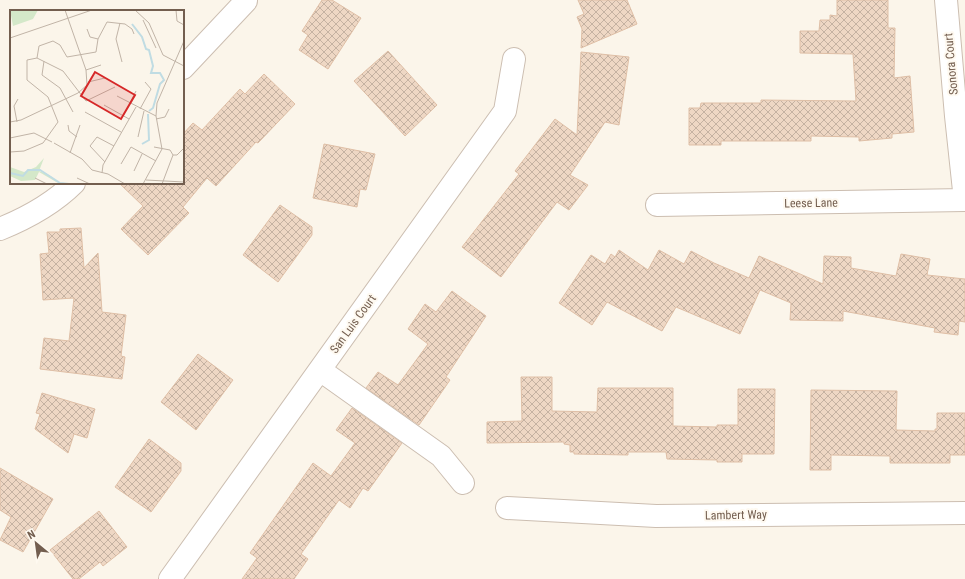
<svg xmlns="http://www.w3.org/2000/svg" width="965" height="579" viewBox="0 0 965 579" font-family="'Roboto Condensed',sans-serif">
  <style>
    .building { fill: url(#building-cross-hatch); stroke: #dfbfa6 }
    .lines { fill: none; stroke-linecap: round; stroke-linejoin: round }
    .minor-casing { stroke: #ccbeb1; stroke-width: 24 }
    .minor { stroke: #fff; stroke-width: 22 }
    .labels { text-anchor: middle; stroke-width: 4; stroke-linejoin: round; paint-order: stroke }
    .street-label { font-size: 12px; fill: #735e4f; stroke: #fef9f0 }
    .inset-river { fill: none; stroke: #c0dce3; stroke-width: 2 }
    .inset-road { fill: none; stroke: #c1b4a7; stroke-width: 1 }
    .view { fill: #d62828; fill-opacity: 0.15; stroke: #d62828; stroke-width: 2 }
    .inset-edge { fill: none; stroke: #735e4f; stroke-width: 2 }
  </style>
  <defs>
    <pattern id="building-cross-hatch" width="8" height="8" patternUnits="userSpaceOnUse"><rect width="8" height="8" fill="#eed7c4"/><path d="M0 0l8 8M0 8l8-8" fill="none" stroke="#c5b2a2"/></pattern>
  </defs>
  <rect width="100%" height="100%" fill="#fbf5ea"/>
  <!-- building -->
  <path class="building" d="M 322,0 L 332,0 L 361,18 L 328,69 L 299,50 L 308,35 L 302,31 Z
    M 578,0 L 627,0 L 637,24 L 581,48 L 582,29 L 577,17 L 584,14 Z
    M 837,0 L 888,0 L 888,28 L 895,28 L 894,78 L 910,76 L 914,132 L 892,134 L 892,138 L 859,141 L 859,137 L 811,136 L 811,141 L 721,141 L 721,145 L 689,145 L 689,108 L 700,108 L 701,103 L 761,103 L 761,100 L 856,101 L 853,54 L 800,53 L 800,31 L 819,31 L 820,20 L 830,20 L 830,15 L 837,16 Z
    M 388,51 L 437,105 L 405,136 L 354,81 Z
    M 581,52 L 629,57 L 619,125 L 605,122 L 570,175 L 588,185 L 569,210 L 557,202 L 501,277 L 462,247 L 519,174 L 515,171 L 555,119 L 577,135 Z
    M 264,74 L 295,104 L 258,143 L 256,142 L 216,186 L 207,178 L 183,207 L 189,213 L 148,255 L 121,229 L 143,206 L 119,183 L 183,183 L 183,134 L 193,123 L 202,130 L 240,89 L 245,94 Z
    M 324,144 L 375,154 L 366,190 L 360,189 L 357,207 L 313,198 Z
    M 280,205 L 312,227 L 312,235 L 278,282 L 243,255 Z
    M 81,228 L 84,268 L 98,253 L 102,312 L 126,315 L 121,356 L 125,357 L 122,379 L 40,369 L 44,338 L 69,341 L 74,298 L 43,300 L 40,254 L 49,253 L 47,232 L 60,232 L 60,229 Z
    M 619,250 L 648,270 L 659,250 L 684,264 L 691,251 L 714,263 L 749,278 L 759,256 L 823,284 L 824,256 L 851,257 L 851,268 L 896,276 L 901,254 L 930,259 L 927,275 L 965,279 L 965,322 L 959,321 L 958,335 L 934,332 L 935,328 L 843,311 L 843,321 L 790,320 L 791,303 L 760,290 L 740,334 L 676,307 L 662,331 L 607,302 L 592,325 L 559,303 L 591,255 L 605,264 L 611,254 L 615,257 Z
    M 452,291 L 486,316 L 446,377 L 450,380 L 419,425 L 366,388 L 378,372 L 398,385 L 428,344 L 408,329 L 425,304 L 436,312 Z
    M 198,354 L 233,380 L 196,430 L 161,402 Z
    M 521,377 L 552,377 L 552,411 L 597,412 L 598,388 L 673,388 L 673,426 L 717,427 L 717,425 L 738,425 L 738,389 L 775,389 L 774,454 L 742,454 L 742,462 L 717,462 L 717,460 L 667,459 L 666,452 L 628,452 L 628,455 L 574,454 L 574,452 L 570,452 L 570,445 L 564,444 L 564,442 L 487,443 L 487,422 L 522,421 Z
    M 811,390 L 897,391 L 896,430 L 935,431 L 935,429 L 937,429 L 937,413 L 965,413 L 965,455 L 950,455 L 950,463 L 890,463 L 890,456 L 831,455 L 831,470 L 810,470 Z
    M 42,393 L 95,409 L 87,438 L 74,434 L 68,453 L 35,429 L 40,414 L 36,413 Z
    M 352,408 L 402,443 L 368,491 L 363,488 L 350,508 L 339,500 L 301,554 L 308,559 L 294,579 L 242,579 L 257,558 L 250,553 L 313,463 L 331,476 L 355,443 L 336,430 Z
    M 149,439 L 181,463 L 181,471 L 151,512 L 115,487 Z
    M 0,468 L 53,499 L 23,552 L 0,540 L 11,517 L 0,510 Z
    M 99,511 L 127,547 L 103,566 L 100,562 L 79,579 L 73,579 L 50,550 Z"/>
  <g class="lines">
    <defs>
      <path id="minor" d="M 946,0 L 956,116 L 965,200
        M 183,68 L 246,1
        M 657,205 L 965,200
        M 0,229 C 27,218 53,204 74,183
        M 320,370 L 441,456 L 463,483
        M 507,508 L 656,516 L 965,513
        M 170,579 L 505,111 L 514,59"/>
    </defs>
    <!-- minor casing -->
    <use href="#minor" class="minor-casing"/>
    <!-- minor -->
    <use href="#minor" class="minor"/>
  </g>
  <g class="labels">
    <!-- street labels -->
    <g class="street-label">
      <text transform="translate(951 64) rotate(-95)" y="4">Sonora Court</text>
      <text transform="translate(811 203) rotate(-1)" y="4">Leese Lane</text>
      <text transform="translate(353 324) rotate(-54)" y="4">San Luis Court</text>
      <text transform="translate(736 515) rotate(-1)" y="4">Lambert Way</text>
    </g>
  </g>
  <!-- overview -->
  <g transform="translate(10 10)">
    <rect width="174" height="174" fill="#fbf5ea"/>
    <path d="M 0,0 L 28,0 L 23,9 L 3,16 ZM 34,148 L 29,161 L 37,164 L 42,167 L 48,173 L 29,162 L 25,170 L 11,171 L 0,166 L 0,157 L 14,162 L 26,157 Z" fill="#d4e8c9"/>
    <path class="inset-river" d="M 122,14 L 132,27 L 136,39 L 139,40 L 143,56 L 141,63 L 150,63 L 154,70 L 150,74 L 143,98 L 139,101M 132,134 L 139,130 L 138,104M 0,163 L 13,166 L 18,160 L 30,160 L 50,173 L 59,174"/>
    <path class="inset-road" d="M 125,0 L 139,13 L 153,45 L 174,56M 166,0 L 167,11 L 174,15M 133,10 L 146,38M 110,13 L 106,29 L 112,52M 77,19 L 80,27 L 88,29M 0,28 L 82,0M 27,48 L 29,36 L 43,31 L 50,35 L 57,47 L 86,42 L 88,29 L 97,12 L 115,14 L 122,19 L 124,24M 17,50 L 27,48 L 53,61 L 76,91 L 105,77M 34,51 L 32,65 L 50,78 L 63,102M 76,60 L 91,55M 78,72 L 95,68M 107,86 L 146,106M 120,93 L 126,81M 94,95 L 119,109M 130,99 L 141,79 L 135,72M 75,102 L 111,122M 146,109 L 155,107 L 159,99M 0,112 L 11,110 L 68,83 L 77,75 L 76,60 L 55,0M 7,112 L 4,96 L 8,89M 58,115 L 59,121 L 67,127M 128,127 L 134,101M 0,128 L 24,123 L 42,132M 44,133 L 72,149 L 82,160 L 98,164 L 115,174M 144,137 L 160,140 L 163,145 L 152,174M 0,142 L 14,141 L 33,133 L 48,112 L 38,87 L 17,70 L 17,50M 60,143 L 70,115M 163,145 L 167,145 L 174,138M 95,152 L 80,136 L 87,127 L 104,136M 111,154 L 121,137 L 146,151M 124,161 L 132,144M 92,163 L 93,155 L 126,97M 25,168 L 37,174M 67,168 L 80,174M 136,170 L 174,172M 133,174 L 152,139 L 146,106 L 147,93 L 174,31"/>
    <path class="view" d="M 85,62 L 125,85 L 111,109 L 71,86 Z"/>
    <rect width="174" height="174" class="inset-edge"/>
  </g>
  <!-- north arrow -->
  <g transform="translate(36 543) rotate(331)" stroke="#fef9f0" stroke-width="3" paint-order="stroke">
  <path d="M0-3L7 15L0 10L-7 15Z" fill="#735e4f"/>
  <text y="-6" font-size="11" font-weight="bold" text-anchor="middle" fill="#735e4f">N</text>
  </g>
</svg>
